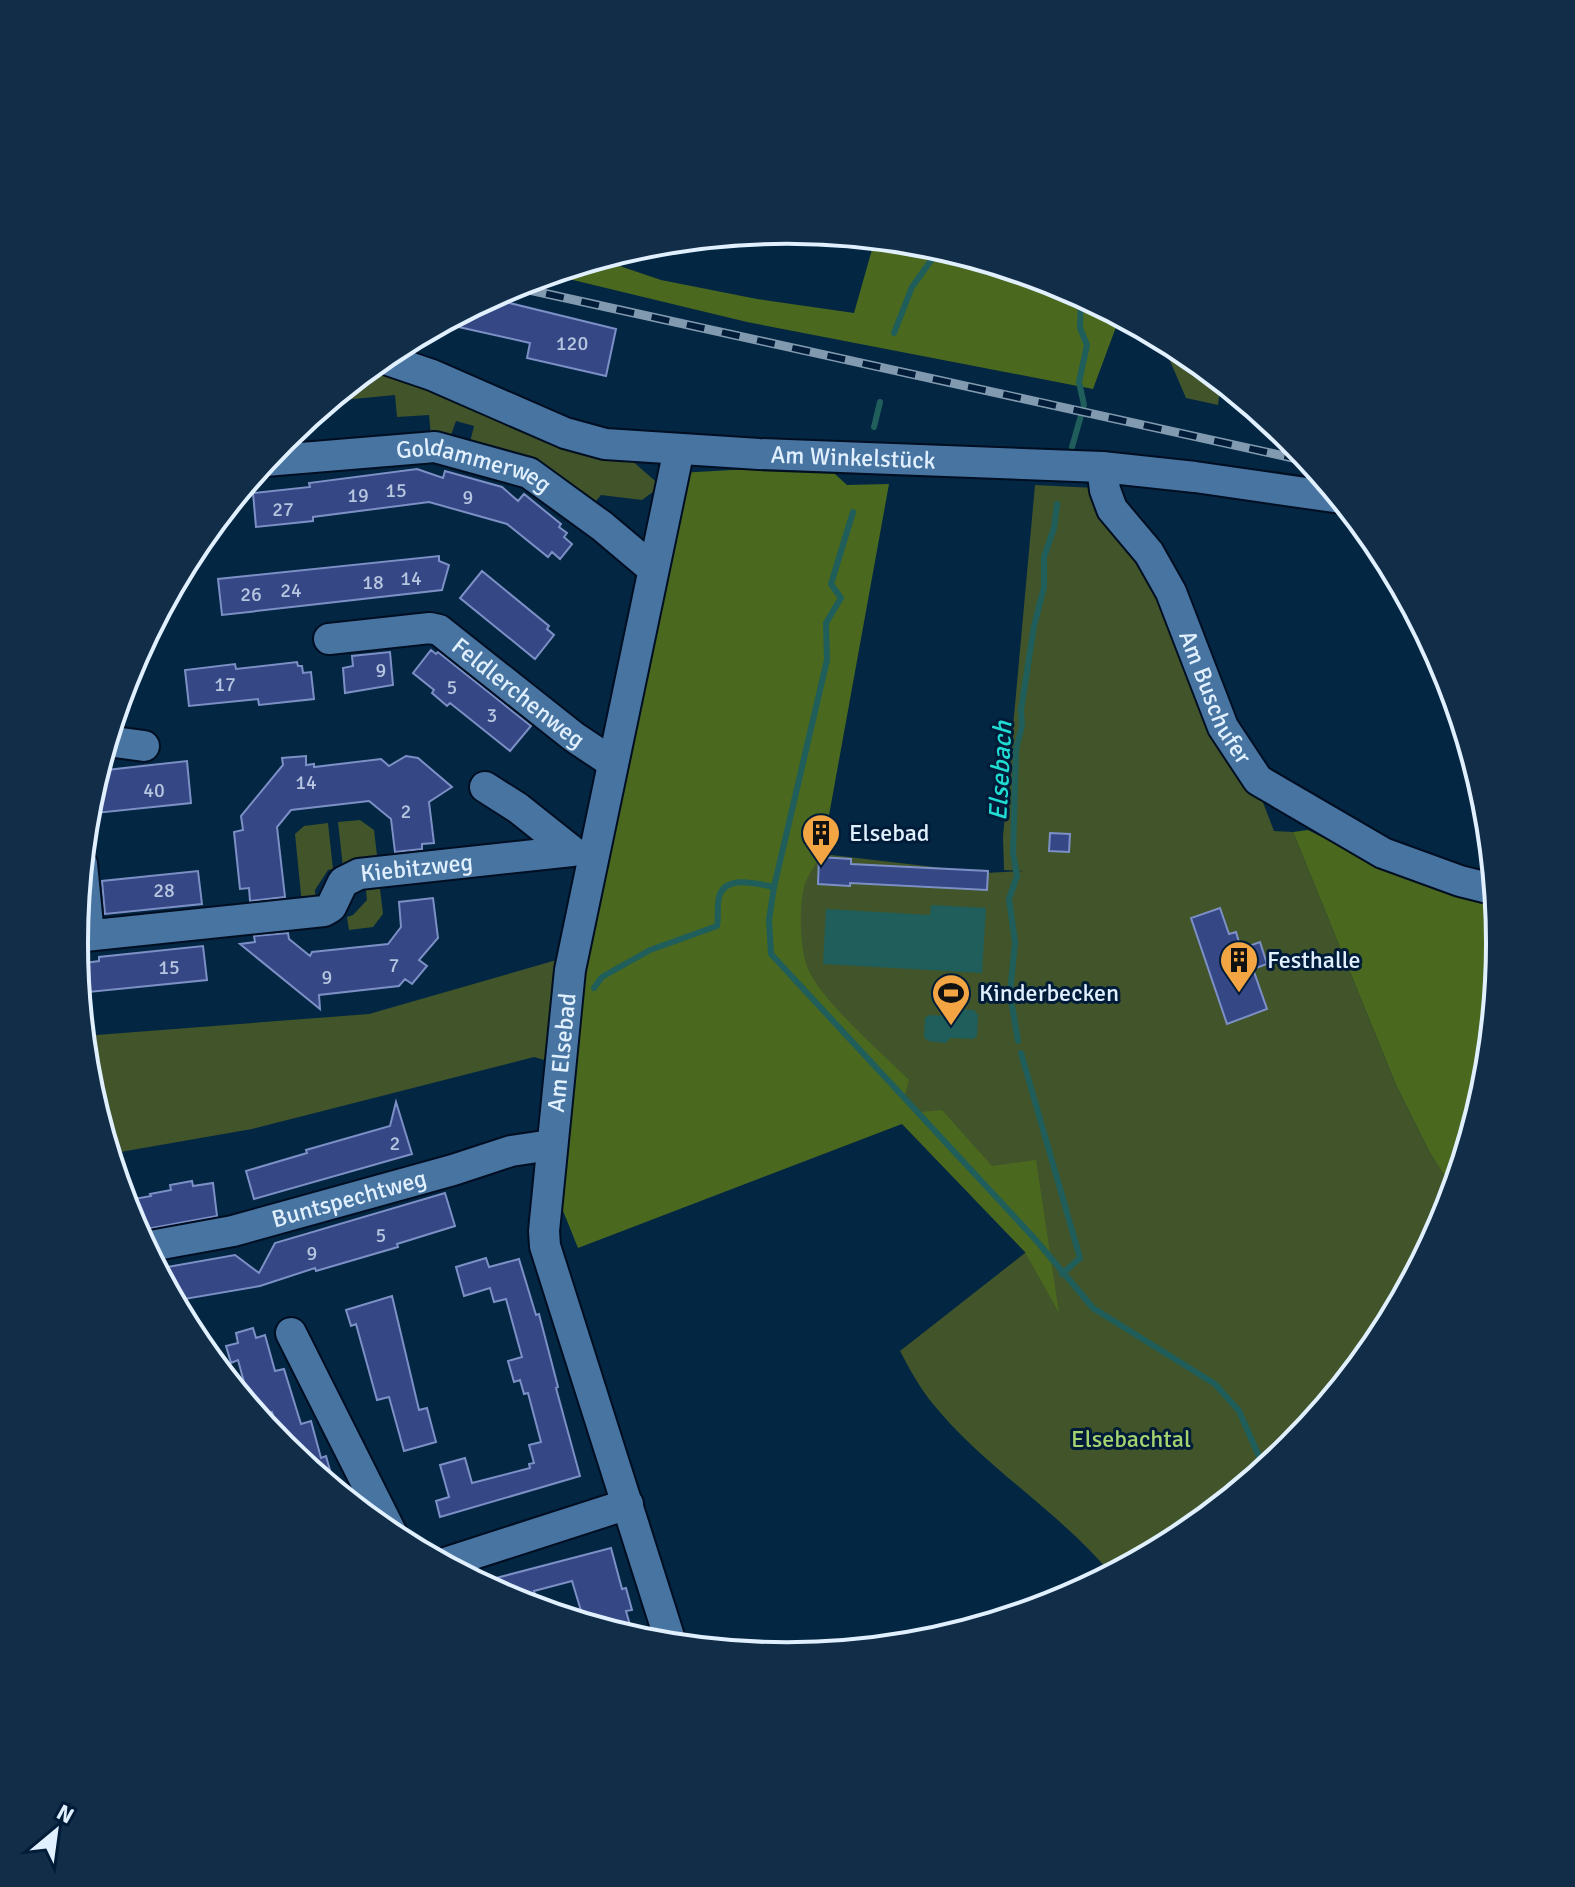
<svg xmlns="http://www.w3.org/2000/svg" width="1575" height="1887" viewBox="0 0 1575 1887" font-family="Signika,sans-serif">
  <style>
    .green { fill: #41542a }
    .forest { fill: #4b681f }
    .water { fill: #1f5e5a }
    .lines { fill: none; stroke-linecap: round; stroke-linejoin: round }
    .stream { stroke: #1f5e5a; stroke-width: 6 }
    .building { fill: #354785; stroke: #7c90c6; stroke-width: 2 }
    .minor-casing { stroke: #000e22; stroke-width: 34 }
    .minor { stroke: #4774a0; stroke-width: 30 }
    .rail-casing { stroke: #829aaf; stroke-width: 9 }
    .rail { stroke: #001c38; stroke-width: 6; stroke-dasharray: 18; stroke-linecap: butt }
    .labels { text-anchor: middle; stroke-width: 6; stroke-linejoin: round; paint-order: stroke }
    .number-label { font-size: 20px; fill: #b6c6e0 }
    .street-label { font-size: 24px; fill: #e1f0ff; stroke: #001c38 }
    .poi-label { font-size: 24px; fill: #e1f0ff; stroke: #001c38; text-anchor: start }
    .park-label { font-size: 24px; fill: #a6d26f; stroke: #001c38 }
    .water-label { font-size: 26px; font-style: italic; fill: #20dcd2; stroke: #001c38 }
    .rim { fill: none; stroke: #e1f0ff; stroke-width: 4 }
  </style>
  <rect width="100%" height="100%" fill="#032643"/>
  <!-- green -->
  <path class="green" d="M 1167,341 L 1184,351 L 1221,381 L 1218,405 L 1186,398 L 1167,354 Z
    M 370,368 L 417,381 L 630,459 L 661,486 L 642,500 L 601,495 L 592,506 L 470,442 L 474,426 L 456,421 L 451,435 L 431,436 L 429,415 L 397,417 L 395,395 L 343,400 L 342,391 Z
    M 1035,485 L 1095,488 L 1166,599 L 1255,782 L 1274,831 L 1293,832 L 1396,1085 L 1430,1153 L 1454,1191 L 1447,1217 L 1380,1340 L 1292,1448 L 1184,1537 L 1112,1575 C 1059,1511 985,1468 933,1404 C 920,1388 910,1370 900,1351 L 1025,1253 L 1050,1252 L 908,1123 L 758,955 L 806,852 L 985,873 L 1024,871 L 1004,870 L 1003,837 Z
    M 360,820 L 374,830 L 378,864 L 343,868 L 338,822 Z
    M 328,823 L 333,869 L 328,870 L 315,890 L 316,904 L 302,905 L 295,834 L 304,826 Z
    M 379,880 L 383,914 L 373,927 L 349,930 L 347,917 L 353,915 L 367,900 L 365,882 Z
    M 560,959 L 551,1062 L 534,1057 L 252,1129 L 109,1154 L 88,1082 L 83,1036 L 369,1014 Z"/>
  <!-- forest -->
  <path class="forest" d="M 875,239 L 927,244 L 1061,284 L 1117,315 L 1116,327 L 1093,389 L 747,322 L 548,274 L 599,259 L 661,280 L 757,299 L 854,313 Z
    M 825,465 L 847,485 L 889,484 L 822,854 C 815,866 805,878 803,892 C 799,913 800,952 809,971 C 823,1002 883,1054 909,1080 L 905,1095 L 921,1112 L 942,1110 L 992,1166 L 1036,1160 L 1059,1313 L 1025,1252 L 902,1124 L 578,1248 L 551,1181 L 616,767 L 678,473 Z
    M 1308,830 L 1362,857 L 1497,901 L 1501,944 L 1487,1083 L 1454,1191 L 1430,1153 L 1396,1085 L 1293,832 Z"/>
  <!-- water -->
  <path class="water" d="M 931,905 L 986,908 L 982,973 L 823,964 L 826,909 L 930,915 Z
    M 953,1009 L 974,1010 L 978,1015 L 977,1036 L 973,1039 L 950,1038 L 946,1043 L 928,1041 L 924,1037 L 925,1018 L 929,1015 L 946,1016 Z"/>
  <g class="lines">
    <!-- stream -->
    <path class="stream" d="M 894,333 L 912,287 L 940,248
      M 874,427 L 880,402
      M 1072,447 L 1084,405 L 1079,382 L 1087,345 L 1080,328 L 1081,295
      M 853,512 L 831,584 L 841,598 L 826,623 L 827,660 L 774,887 L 769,920 L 771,954 L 1035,1239 L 1093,1308 L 1215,1384 L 1239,1411 L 1265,1470
      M 594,988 L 602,977 L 650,950 L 717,926 C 719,916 716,903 720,894 C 728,875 759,884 774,887
      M 1018,1041 L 1010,994 L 1015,942 L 1009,899 L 1017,876 L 1013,853 L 1016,749 L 1022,726 L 1021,710 L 1034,626 L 1044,587 L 1044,557 L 1054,528 L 1057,504
      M 1021,1053 L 1080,1258 L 1062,1274"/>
  </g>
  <!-- building -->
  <path class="building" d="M 489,298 L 616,329 L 606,376 L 527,358 L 530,343 L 441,323 Z
    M 417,469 L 443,478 L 445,471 L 502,487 L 518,501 L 524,494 L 561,524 L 559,527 L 567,533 L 564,537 L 572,544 L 560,559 L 552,552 L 548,557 L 507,524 L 429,502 L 313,517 L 313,521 L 256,527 L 253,493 L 310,487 L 309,483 Z
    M 439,556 L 439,561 L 449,565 L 442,590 L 222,615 L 218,579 Z
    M 482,571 L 549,626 L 547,629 L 554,635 L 535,659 L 460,598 Z
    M 431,650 L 436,654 L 438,652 L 531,726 L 510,751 L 450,703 L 447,706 L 432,693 L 434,690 L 413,673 Z
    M 390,652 L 393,685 L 345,693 L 343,668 L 353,666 L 352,656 Z
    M 297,662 L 298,666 L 302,666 L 303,673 L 311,672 L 314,699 L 259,705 L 258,699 L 189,706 L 185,670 L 235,664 L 236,669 Z
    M 306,756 L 306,765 L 314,764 L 314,767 L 381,759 L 389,766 L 406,756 L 418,758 L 452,787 L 429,802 L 434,843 L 422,844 L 422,849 L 395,852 L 391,819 L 369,801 L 291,810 L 277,827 L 285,897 L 250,901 L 249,888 L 240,889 L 234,832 L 243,830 L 241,816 L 283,765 L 282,758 Z
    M 187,761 L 191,803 L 96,813 L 96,810 L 87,810 L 98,771 Z
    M 1050,833 L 1070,834 L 1069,852 L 1049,851 Z
    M 819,857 L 851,859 L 851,864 L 988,871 L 987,890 L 850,883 L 850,886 L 818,884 Z
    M 198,871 L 202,904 L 105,914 L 102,881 Z
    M 433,898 L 438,938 L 419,960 L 427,966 L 412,984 L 405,979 L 399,986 L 319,995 L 320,1009 L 240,944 L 255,942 L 254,936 L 288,933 L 289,939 L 310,956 L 312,952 L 388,944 L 401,927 L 399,902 Z
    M 1220,908 L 1229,934 L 1236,932 L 1241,949 L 1260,942 L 1267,964 L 1253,969 L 1267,1009 L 1227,1024 L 1191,918 Z
    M 203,946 L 207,980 L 79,993 L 76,964 L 99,961 L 99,957 Z
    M 396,1102 L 412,1154 L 254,1199 L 246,1171 L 307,1153 L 306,1150 L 390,1126 Z
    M 192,1181 L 193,1186 L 213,1183 L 217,1216 L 136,1231 L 123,1201 L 151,1196 L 150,1194 L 171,1190 L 170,1185 Z
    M 445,1193 L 455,1226 L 397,1244 L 398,1247 L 316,1271 L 315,1268 L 260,1286 L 173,1301 L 156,1269 L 235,1255 L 259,1273 L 275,1243 Z
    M 486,1258 L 489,1267 L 519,1259 L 536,1315 L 539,1314 L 558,1387 L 556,1388 L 580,1476 L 440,1517 L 436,1501 L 449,1497 L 440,1465 L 465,1458 L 472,1483 L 530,1468 L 529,1464 L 534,1463 L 529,1445 L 541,1442 L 528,1393 L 524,1394 L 520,1380 L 514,1382 L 508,1361 L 522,1357 L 506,1299 L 494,1302 L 490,1288 L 464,1296 L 456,1267 Z
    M 392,1296 L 419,1410 L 427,1408 L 436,1442 L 404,1451 L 389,1397 L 377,1400 L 356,1324 L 351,1326 L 346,1310 Z
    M 253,1328 L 256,1338 L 265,1335 L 275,1371 L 284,1369 L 301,1424 L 311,1421 L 321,1458 L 326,1456 L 336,1492 L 283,1448 L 272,1412 L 257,1416 L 251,1408 L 238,1360 L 231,1363 L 226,1346 L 238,1343 L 236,1333 Z
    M 611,1548 L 622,1589 L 626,1588 L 632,1610 L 626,1611 L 634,1639 L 585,1624 L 572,1581 L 534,1591 L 539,1610 L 514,1602 L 477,1583 Z"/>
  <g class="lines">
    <defs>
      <g id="minor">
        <path id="s1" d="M 382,358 L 432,375 L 565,433 L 605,444 L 759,454 L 1102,467 L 1195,477 L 1341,498"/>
        <path id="s2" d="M 265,461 L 435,447 L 529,473 L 602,526 L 653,569"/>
        <path id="s3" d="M 1102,467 L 1105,490 L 1112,509 L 1149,553 L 1171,592 L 1223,727 L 1258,780 L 1383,853 L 1460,881 L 1496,890"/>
        <path id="s4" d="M 329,639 L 430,628 L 439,630 L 574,737 L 613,763"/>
        <path d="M 107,741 L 144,746"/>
        <path d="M 82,864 L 89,935"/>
        <path id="s5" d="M 75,937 L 324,911 L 331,907 L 343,882 L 359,874 L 572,851 L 518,808 L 485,787"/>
        <path id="s6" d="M 145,1247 L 233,1231 L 453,1170 L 511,1151 L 551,1145"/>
        <path d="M 291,1333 L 394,1538"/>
        <path d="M 442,1564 L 628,1504"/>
        <path id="s7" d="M 672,1646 L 545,1246 L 544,1231 L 570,970 L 679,449"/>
      </g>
    </defs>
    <!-- minor casing -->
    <use href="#minor" class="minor-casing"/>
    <!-- minor -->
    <use href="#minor" class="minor"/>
    <defs>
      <path id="rail" d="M 511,286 L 1311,462"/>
    </defs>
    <!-- rail casing -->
    <use href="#rail" class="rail-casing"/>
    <!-- rail -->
    <use href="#rail" class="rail"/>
  </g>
  <!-- icons -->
  <defs>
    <symbol id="building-pin" viewBox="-11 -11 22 30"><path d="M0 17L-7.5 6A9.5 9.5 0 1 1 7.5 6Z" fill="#f2a542" stroke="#001c38"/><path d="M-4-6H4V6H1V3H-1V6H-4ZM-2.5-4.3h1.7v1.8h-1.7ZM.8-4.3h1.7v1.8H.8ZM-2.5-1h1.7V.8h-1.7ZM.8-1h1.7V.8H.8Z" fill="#111"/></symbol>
    <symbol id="stadium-pin" viewBox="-11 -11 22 30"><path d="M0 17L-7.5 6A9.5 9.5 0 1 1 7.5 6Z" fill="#f2a542" stroke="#001c38"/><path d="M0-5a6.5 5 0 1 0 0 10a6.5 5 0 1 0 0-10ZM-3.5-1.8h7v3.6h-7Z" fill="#111"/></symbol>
  </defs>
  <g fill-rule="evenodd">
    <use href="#building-pin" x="799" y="811" width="44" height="60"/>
    <use href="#building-pin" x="1217" y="938" width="44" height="60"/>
    <use href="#stadium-pin" x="929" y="971" width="44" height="60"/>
  </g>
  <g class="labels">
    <!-- number labels -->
    <g class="number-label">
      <text x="572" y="350">120</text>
      <text x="396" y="497">15</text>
      <text x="358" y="502">19</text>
      <text x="468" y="504">9</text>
      <text x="283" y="516">27</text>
      <text x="411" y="585">14</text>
      <text x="373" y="589">18</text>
      <text x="291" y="597">24</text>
      <text x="251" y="601">26</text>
      <text x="381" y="677">9</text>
      <text x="225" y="691">17</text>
      <text x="452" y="694">5</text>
      <text x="492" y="722">3</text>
      <text x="306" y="789">14</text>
      <text x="154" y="797">40</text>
      <text x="406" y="818">2</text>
      <text x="164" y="897">28</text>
      <text x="394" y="972">7</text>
      <text x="169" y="974">15</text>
      <text x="327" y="984">9</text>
      <text x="395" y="1150">2</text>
      <text x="381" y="1242">5</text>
      <text x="312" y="1260">9</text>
    </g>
    <!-- street labels -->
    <g class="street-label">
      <text dy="8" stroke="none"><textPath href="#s1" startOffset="488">Am Winkelstück</textPath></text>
      <text dy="8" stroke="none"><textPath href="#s2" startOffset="212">Goldammerweg</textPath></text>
      <text dy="8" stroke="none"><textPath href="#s4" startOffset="212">Feldlerchenweg</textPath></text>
      <text dy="8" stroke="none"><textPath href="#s3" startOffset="260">Am Buschufer</textPath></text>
      <text dy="8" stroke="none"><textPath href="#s5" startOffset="362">Kiebitzweg</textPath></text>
      <text dy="8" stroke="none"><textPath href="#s7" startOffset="614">Am Elsebad</textPath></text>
      <text dy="8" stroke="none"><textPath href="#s6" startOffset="210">Buntspechtweg</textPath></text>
    </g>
    <!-- poi labels -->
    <g class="poi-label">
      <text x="849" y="841">Elsebad</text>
      <text x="1267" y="968">Festhalle</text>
      <text x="979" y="1001">Kinderbecken</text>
    </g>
    <!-- park labels -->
    <g class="park-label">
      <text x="1131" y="1447">Elsebachtal</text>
    </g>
    <!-- water labels -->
    <g class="water-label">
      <text transform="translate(1000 771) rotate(-87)" y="9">Elsebach</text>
    </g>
  </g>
  <!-- crop -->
  <path d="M0 0H1575V1887H0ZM88 943a699 699 0 1 1 1398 0a699 699 0 1 1-1398 0Z" fill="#122d48" fill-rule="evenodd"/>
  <path class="rim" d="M88 943a699 699 0 1 1 1398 0a699 699 0 1 1-1398 0Z"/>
  <!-- north arrow -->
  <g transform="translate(56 1831) rotate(29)" stroke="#001c38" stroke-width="6" paint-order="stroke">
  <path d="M0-6L14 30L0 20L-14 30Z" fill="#e1f0ff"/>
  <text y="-12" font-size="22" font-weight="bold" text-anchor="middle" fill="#e1f0ff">N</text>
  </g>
</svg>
